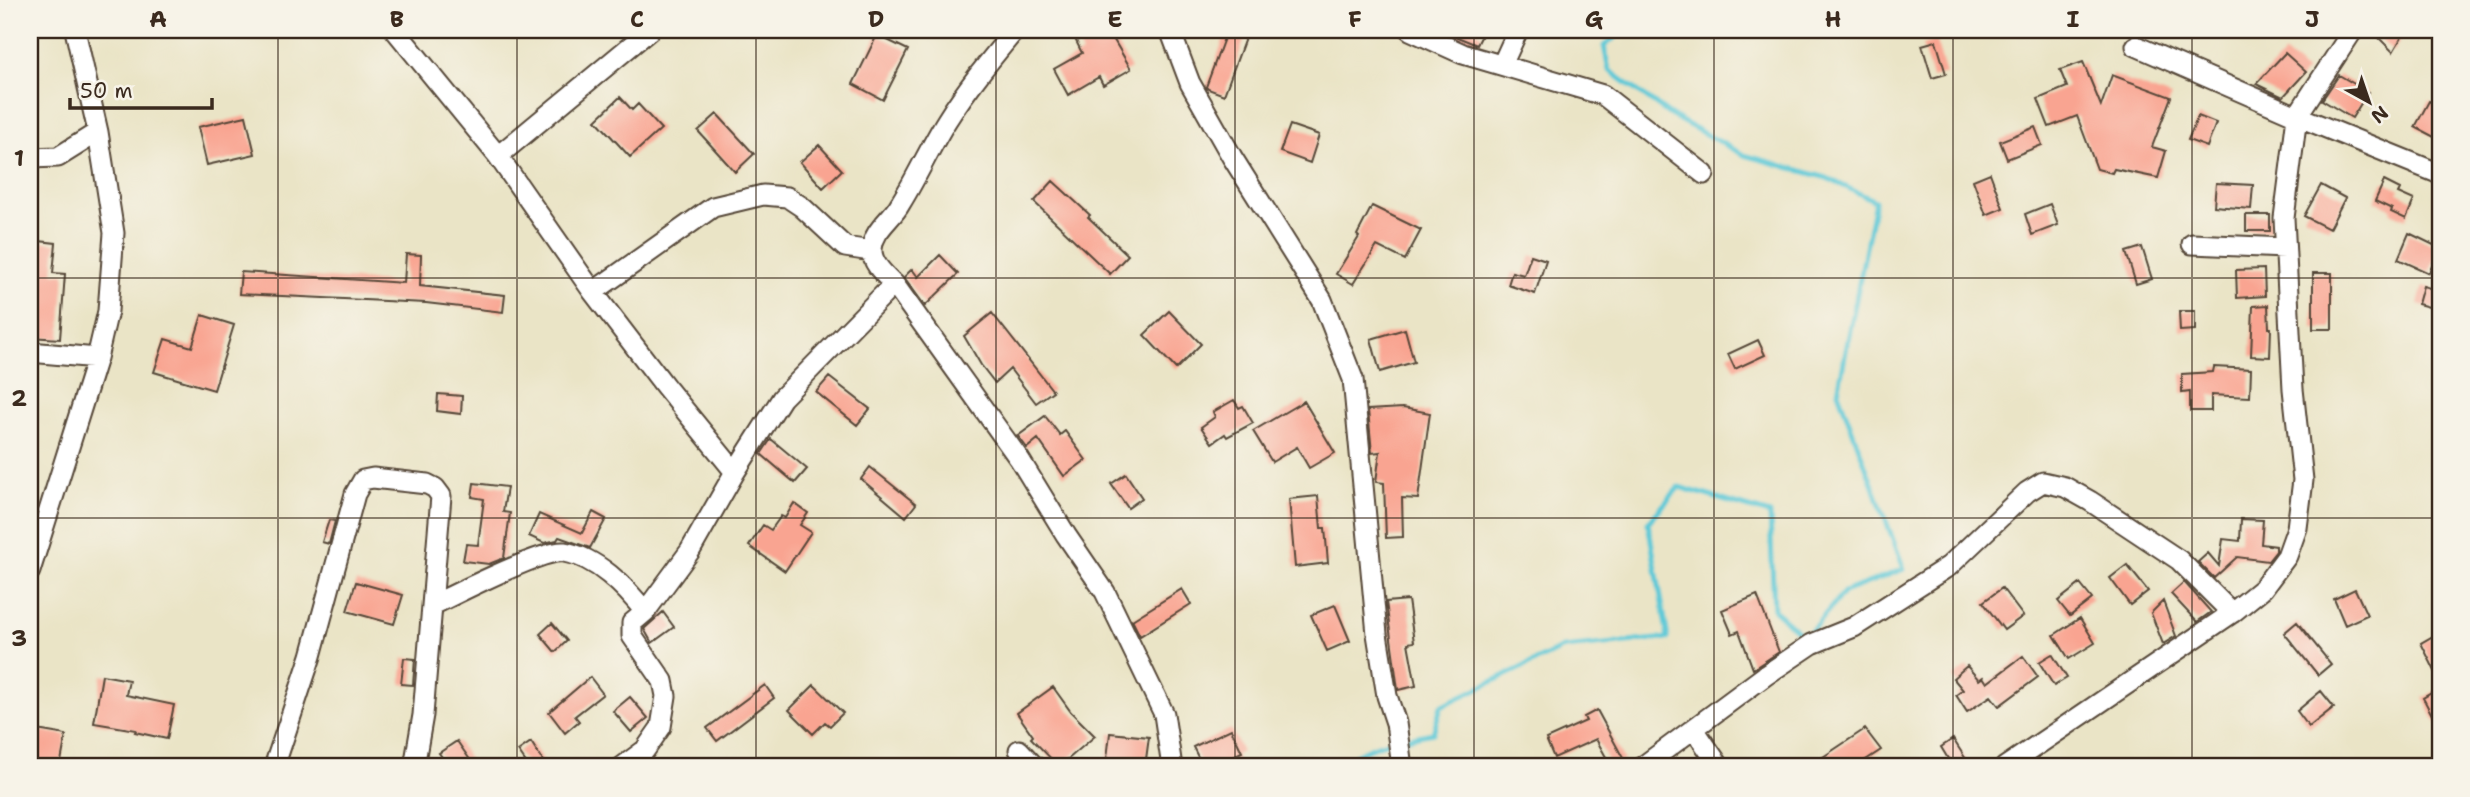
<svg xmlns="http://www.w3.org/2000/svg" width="2470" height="797" viewBox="0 0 2470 797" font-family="'Shantell Sans',sans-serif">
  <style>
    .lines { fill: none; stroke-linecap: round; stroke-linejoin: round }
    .stream { stroke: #5ec9d7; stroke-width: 5 }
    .building { fill: #f9a491 }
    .street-casing { stroke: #554637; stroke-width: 23 }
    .street { stroke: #fff; stroke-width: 19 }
    .grid { fill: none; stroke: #3b2a1e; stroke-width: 2; stroke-opacity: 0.55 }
    .neatline { fill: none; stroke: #3b2a1e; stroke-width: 2.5 }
    .grid-label { font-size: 23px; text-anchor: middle; font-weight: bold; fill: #3b2a1e }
  </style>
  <rect width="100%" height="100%" fill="#f7f3e8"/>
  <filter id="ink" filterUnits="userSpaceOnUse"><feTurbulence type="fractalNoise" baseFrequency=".0143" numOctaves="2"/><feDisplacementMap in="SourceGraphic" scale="14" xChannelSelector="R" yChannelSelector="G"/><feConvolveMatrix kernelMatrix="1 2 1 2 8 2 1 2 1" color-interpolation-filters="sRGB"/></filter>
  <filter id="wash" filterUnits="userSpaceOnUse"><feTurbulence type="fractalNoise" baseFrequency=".00686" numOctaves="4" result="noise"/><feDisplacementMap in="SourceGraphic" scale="28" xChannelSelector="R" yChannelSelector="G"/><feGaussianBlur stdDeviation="1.57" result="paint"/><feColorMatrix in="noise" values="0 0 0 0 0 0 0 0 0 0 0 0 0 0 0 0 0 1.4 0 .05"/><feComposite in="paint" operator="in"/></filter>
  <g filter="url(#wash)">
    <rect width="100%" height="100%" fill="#eae4c6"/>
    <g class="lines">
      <!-- stream -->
      <path class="stream" d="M 1403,739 L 1433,733 L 1441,706 L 1563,648 L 1668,638 L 1648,523 L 1679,487 L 1770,514 L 1774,610 L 1805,638 L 1844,592 L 1904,569 L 1838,392 L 1875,201 L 1827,178 L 1744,155 L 1670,115 L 1609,70 L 1604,46 L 1624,30
        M 1341,767 C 1351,754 1377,744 1393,741"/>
    </g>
    <g id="blocks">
      <!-- building -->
      <path class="building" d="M 1095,30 L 1108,30 L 1131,69 L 1103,85 L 1099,77 L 1068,95 L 1054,69 L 1082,53 L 1076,41 Z
        M 1227,30 L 1248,30 L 1224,95 L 1208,89 L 1206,87 Z
        M 1440,30 L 1473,30 L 1482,35 L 1477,45 Z
        M 2371,30 L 2406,30 L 2393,52 Z
        M 877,35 L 908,50 L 883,100 L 853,84 Z
        M 1936,41 L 1946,74 L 1932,78 L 1922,45 Z
        M 2285,53 L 2306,72 L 2283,97 L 2256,84 Z
        M 2083,62 L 2101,106 L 2112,75 L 2171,97 L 2152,147 L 2166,151 L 2158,178 L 2114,169 L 2112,173 L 2097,169 L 2077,116 L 2049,127 L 2038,99 L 2067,87 L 2060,70 Z
        M 2339,75 L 2368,92 L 2352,118 L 2322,100 Z
        M 620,97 L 632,110 L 638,104 L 661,129 L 630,157 L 596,120 Z
        M 2429,101 L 2440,107 L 2440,140 L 2415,127 Z
        M 717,114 L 754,154 L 735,172 L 698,131 Z
        M 246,116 L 255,154 L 207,165 L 198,127 Z
        M 2198,116 L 2216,123 L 2207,147 L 2188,140 Z
        M 1290,125 L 1319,135 L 1310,163 L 1280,152 Z
        M 2035,127 L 2042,145 L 2007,159 L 2000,141 Z
        M 819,145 L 842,170 L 823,188 L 800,162 Z
        M 1990,173 L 2003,208 L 1986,215 L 1973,180 Z
        M 1053,181 L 1090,215 L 1088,217 L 1128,255 L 1110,274 L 1034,202 Z
        M 2384,181 L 2400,189 L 2398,193 L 2414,200 L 2406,219 L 2391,212 L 2392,209 L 2375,201 Z
        M 2216,183 L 2253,185 L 2251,209 L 2214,206 Z
        M 2321,185 L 2345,198 L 2329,229 L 2304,216 Z
        M 2050,204 L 2058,225 L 2032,235 L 2025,214 Z
        M 1372,206 L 1421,230 L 1405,260 L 1377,246 L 1353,284 L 1336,274 L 1359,237 L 1357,235 Z
        M 2246,215 L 2270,215 L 2270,231 L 2246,231 Z
        M 2409,233 L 2440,248 L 2429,273 L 2398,259 Z
        M 30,240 L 56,243 L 53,273 L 65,274 L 60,339 L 30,337 Z
        M 2142,247 L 2152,279 L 2136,284 L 2126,252 Z
        M 406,254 L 421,255 L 420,286 L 505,295 L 503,312 L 426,303 L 239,294 L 241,272 L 404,283 Z
        M 940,255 L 958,274 L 925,306 L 904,277 L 912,269 L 918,277 Z
        M 1531,255 L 1546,260 L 1535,294 L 1508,285 L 1512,272 L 1524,275 Z
        M 2264,269 L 2265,296 L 2237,298 L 2236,270 Z
        M 2313,273 L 2332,273 L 2332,329 L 2313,329 Z
        M 2423,286 L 2440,291 L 2440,310 L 2418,304 Z
        M 2268,305 L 2269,328 L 2271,328 L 2270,357 L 2251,356 L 2253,306 Z
        M 1169,311 L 1201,344 L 1176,369 L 1144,335 Z
        M 2179,311 L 2195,311 L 2195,330 L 2180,331 Z
        M 992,313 L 1053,391 L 1036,403 L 1010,369 L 995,383 L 981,365 L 964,336 Z
        M 202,315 L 234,325 L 214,390 L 154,372 L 165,339 L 192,347 Z
        M 1405,329 L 1414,362 L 1380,372 L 1371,339 Z
        M 1758,340 L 1765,355 L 1735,369 L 1728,354 Z
        M 2214,367 L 2251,369 L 2250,397 L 2211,395 L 2211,411 L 2190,411 L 2190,392 L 2182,393 L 2182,374 L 2213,372 Z
        M 829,377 L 870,409 L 857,425 L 816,392 Z
        M 438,394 L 462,396 L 461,414 L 437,411 Z
        M 1234,400 L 1239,408 L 1243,406 L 1253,423 L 1227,437 L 1225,434 L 1212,443 L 1201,427 L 1215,417 L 1213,412 Z
        M 1304,401 L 1335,453 L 1309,468 L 1297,447 L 1272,462 L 1253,431 Z
        M 1403,408 L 1430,413 L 1418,499 L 1402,498 L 1403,537 L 1386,538 L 1384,483 L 1376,482 L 1380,452 L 1372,453 L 1368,410 Z
        M 1045,416 L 1060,435 L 1065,431 L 1086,460 L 1064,476 L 1038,439 L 1027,448 L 1018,436 Z
        M 771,439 L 807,469 L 795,483 L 761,454 Z
        M 870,467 L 916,504 L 906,517 L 861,479 Z
        M 1126,474 L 1142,498 L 1128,508 L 1111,484 Z
        M 474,483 L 507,487 L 503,512 L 510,513 L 504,558 L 489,564 L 463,561 L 466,544 L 478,545 L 484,499 L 472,497 Z
        M 1318,496 L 1321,528 L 1325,528 L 1328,563 L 1295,567 L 1289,499 Z
        M 794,503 L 808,513 L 800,525 L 811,532 L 785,571 L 749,546 L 763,525 L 771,530 L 781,516 L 785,518 Z
        M 593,512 L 606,519 L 590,548 L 559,537 L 557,540 L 544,543 L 529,536 L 539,514 L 582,533 Z
        M 2241,519 L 2263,520 L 2261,544 L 2276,546 L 2276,551 L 2268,561 L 2237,557 L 2214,578 L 2198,562 L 2208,553 L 2219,566 L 2223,539 L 2240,541 Z
        M 329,520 L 335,521 L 329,544 L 322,542 Z
        M 2127,565 L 2148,591 L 2130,605 L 2110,578 Z
        M 356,582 L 403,595 L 394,624 L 347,611 Z
        M 2184,582 L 2211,612 L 2197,622 L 2171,594 Z
        M 2080,584 L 2092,599 L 2070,616 L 2058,601 Z
        M 2002,588 L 2023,616 L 2004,630 L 1983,602 Z
        M 1182,589 L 1191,604 L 1140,636 L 1132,620 Z
        M 2355,589 L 2367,615 L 2345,625 L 2334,599 Z
        M 1757,595 L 1779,652 L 1753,669 L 1739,631 L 1732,634 L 1722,610 Z
        M 1408,600 L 1414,642 L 1408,643 L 1416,686 L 1398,690 L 1386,602 Z
        M 2163,601 L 2176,636 L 2163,644 L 2151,613 Z
        M 1335,605 L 1350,641 L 1327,651 L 1311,615 Z
        M 663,612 L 674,627 L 652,643 L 644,629 Z
        M 2080,618 L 2095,643 L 2069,659 L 2054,635 Z
        M 2297,622 L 2331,664 L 2318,675 L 2284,633 Z
        M 552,623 L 567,641 L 555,652 L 540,634 Z
        M 2440,632 L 2440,681 L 2421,643 Z
        M 2052,654 L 2067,678 L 2054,686 L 2039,662 Z
        M 2023,656 L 2038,677 L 1999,706 L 1991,696 L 1967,712 L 1956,695 L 1963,690 L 1953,678 L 1967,666 L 1979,680 L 1983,677 L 1987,683 Z
        M 404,658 L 415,659 L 413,685 L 401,684 Z
        M 102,675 L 129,680 L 126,695 L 174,705 L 167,739 L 135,732 L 136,730 L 94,723 Z
        M 590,677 L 603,694 L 575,716 L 579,721 L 565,733 L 549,712 Z
        M 765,685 L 774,698 L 717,741 L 707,728 Z
        M 814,685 L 843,713 L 830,726 L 825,722 L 813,734 L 789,710 Z
        M 1053,687 L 1071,712 L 1095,736 L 1059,767 L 1031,738 L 1033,736 L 1017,713 Z
        M 2440,688 L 2440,730 L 2423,698 Z
        M 2321,691 L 2334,707 L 2309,727 L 2297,711 Z
        M 630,697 L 648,718 L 631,732 L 613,711 Z
        M 1597,710 L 1624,760 L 1611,766 L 1596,739 L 1554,758 L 1546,739 L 1586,721 L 1584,717 Z
        M 1231,729 L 1242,752 L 1235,755 L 1241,767 L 1203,767 L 1193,747 Z
        M 1865,729 L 1881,750 L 1855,767 L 1808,767 Z
        M 37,730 L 66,735 L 60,767 L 30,767 Z
        M 1110,733 L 1149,737 L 1145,767 L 1106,767 Z
        M 1953,739 L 1971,767 L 1953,767 L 1941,747 Z
        M 457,741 L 475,767 L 449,767 L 439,753 Z
        M 531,742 L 547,767 L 529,767 L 518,751 Z"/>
    </g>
  </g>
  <g filter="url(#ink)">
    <use href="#blocks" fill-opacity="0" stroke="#554637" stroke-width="2"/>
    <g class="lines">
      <defs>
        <path id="street" d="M 395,30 L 498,156 L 593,292 L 665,386 L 735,472
          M 1015,30 C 991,59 967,88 947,120 C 930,147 917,177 900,204 C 892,219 873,230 872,249 C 871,263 885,275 894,284 L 1020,460 L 1066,535 L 1105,592 L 1164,714 L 1172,767
          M 1170,30 L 1190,83 L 1232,157 L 1322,300 L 1353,379 L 1377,634 L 1387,696 L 1396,723 L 1402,767
          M 1410,30 L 1463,54 L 1603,95 L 1704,174
          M 2136,46 L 2297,116 L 2440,174
          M 1502,65 L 1518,30
          M 498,156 L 650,30
          M 30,158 L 58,157 L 98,132
          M 2192,244 L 2285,248
          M 593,292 L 713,207 L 763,195 L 787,197 L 802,207 L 845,247 L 871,251
          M 30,352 L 97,358
          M 30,571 L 97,358 L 108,311 L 114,233 L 98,132 L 75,30
          M 433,605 C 455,594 544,549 564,552 C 596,557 626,587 645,612
          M 1694,729 L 1720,767
          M 1019,750 L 1035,767
          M 274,767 L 311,656 L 355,494 L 363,480 L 373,478 L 427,484 L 435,488 L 441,496 L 423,715 L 414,767
          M 622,767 L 645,750 L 661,727 L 666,696 L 663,681 L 632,636 L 632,623 L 645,612 L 690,551 L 735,472 L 782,398 L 894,284
          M 1642,767 L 1766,675 L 1812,644 L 1854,627 L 1949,566 L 2027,492 L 2043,482 L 2065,487 L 2090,501 L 2179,560 L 2232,613
          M 2005,767 L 2232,613 L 2263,588 L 2287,556 L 2297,528 L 2303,480 L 2293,389 L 2284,218 L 2297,116 L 2353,30"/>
      </defs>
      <!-- street casing -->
      <use href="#street" class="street-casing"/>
      <!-- street -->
      <use href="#street" class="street"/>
    </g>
  </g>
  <!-- grid -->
  <path class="grid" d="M 278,30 L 278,767M 517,30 L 517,767M 756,30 L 756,767M 996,30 L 996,767M 1235,30 L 1235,767M 1474,30 L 1474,767M 1714,30 L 1714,767M 1953,30 L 1953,767M 2192,30 L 2192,767M 30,278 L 2440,278M 30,518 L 2440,518"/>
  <!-- margin -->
  <rect width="2470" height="797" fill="none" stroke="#f7f3e8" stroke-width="77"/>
  <!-- north arrow -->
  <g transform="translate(2369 102) rotate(140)" stroke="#f7f3e8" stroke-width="5" paint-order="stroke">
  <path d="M0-5L12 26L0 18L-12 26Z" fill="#3b2a1e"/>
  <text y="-10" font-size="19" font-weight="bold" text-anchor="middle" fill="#3b2a1e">N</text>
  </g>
  <!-- scale -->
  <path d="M70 98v10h142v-10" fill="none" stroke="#3b2a1e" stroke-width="3.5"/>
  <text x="80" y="98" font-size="21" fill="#3b2a1e" stroke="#f7f3e8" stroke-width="5" paint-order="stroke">50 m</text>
  <rect x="38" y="38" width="2394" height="720" class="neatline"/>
  <g class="grid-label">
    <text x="158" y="27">A</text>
    <text x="397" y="27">B</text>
    <text x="637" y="27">C</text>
    <text x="876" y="27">D</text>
    <text x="1115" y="27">E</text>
    <text x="1355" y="27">F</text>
    <text x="1594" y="27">G</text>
    <text x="1833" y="27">H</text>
    <text x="2073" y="27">I</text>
    <text x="2312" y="27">J</text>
    <text x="19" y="166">1</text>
    <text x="19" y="406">2</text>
    <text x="19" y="646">3</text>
  </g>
</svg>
